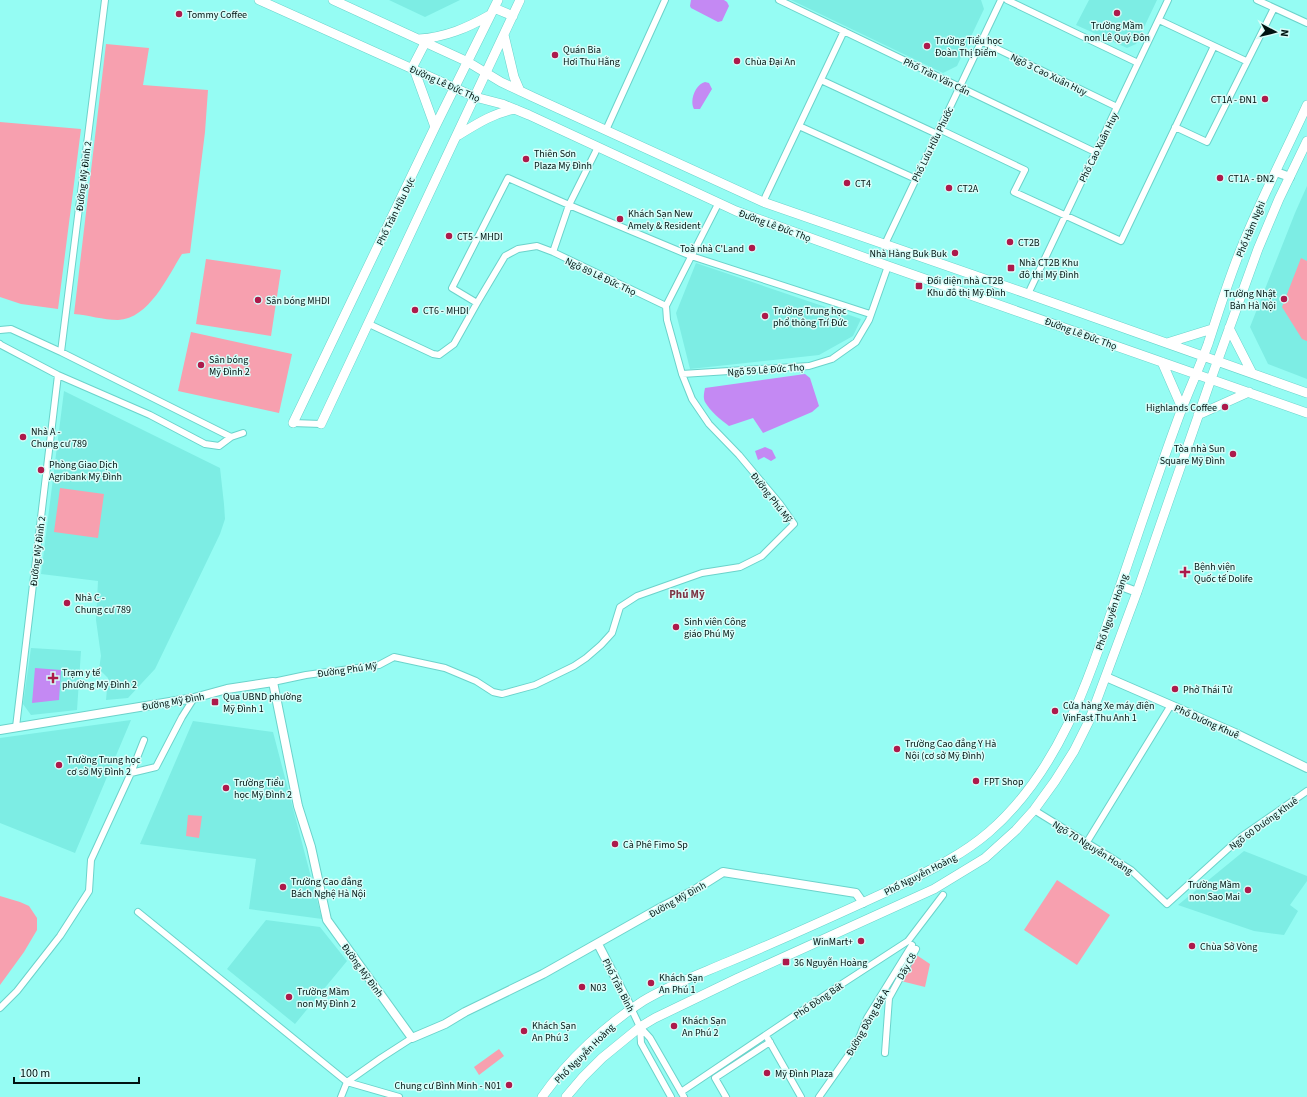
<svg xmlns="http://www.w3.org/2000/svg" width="1307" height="1097" viewBox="0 0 1307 1097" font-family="'Source Sans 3',sans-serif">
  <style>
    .built { fill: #7dede4 }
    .green { fill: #f7a0af }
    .water { fill: #c489f3 }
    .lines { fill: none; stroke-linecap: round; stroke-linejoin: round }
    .minor-casing { stroke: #6bd3cb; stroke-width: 8 }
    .tertiary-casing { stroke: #6bd3cb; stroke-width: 10 }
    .secondary-casing { stroke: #6bd3cb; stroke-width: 10 }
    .minor { stroke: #fff; stroke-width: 6 }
    .tertiary { stroke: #fff; stroke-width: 8 }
    .secondary { stroke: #fff; stroke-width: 9 }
    .poi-dot { fill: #ad1a4b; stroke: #d7fdf9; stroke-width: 1.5 }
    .labels { text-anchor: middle; stroke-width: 3; stroke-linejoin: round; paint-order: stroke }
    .poi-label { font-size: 10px; fill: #001311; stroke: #d7fdf9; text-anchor: start }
    .street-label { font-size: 10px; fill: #001311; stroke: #d7fdf9 }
    .neighbourhood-label { font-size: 11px; font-weight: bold; fill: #7d3545; stroke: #d7fdf9 }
  </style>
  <rect width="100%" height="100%" fill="#95fcf3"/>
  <!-- built -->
  <path class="built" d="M 389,0 L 460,0 L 425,17 Z
    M 791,0 L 981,0 L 984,9 L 957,66 L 943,73 Z
    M 1089,0 L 1157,0 L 1136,44 L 1127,48 L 1076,25 Z
    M 1307,186 L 1307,379 L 1268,364 L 1250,327 L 1295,213 Z
    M 696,263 L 861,319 L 853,336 L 819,355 L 690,369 L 676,313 Z
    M 64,391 L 220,468 L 224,504 L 225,519 L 220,534 L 155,669 L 128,698 L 106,700 L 108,678 L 99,669 L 101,656 L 96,620 L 98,581 L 41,574 Z
    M 31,648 L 81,651 L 77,710 L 31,715 L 23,704 Z
    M 131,720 L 75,853 L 0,823 L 0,738 Z
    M 193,721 L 273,732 L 322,919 L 249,909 L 256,859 L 140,844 Z
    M 1244,851 L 1307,876 L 1307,881 L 1290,905 L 1298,911 L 1284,935 L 1254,931 L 1178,905 Z
    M 266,920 L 320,927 L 347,961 L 295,1024 L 227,969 Z"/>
  <!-- green -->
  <path class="green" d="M 106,44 L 149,48 L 143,85 L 208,90 L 205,132 L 190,253 L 182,254 C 168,276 149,319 118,320 C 103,320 88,315 74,314 Z
    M 0,122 L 81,129 L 58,309 L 21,304 L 0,297 Z
    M 1301,258 L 1307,261 L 1307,341 L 1302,339 L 1282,307 Z
    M 206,259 L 281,270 L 271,336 L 196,324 Z
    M 191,332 L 292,354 L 279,413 L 178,391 Z
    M 60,488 L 104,494 L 98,538 L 54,532 Z
    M 188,815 L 202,816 L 199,838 L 186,836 Z
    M 1057,880 L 1110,915 L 1077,965 L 1024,930 Z
    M 0,896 L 20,902 L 29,906 L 37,918 L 37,930 L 24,952 L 0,985 Z
    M 915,954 L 930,964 L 925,987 L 901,981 Z
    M 499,1049 L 504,1056 L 479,1075 L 474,1067 Z"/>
  <!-- water -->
  <path class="water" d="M 691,0 L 724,0 L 727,2 L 729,6 L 722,21 L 718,22 L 691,8 L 690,6 Z
    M 705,82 L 709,83 L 712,89 L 700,109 L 694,109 C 689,100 696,84 705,82 Z
    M 805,374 L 810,378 L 819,406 L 812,412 L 763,433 L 753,418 L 729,426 C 721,420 710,411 705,402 C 703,398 704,393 705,388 Z
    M 765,447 L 772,450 L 776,458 L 771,461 L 764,457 L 758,460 L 755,451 Z
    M 35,668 L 61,670 L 59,700 L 32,703 Z"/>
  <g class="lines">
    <defs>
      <path id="minor" d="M 779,0 L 1095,152
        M 1007,0 L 1138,63
        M 1257,0 L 1307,23
        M 1159,20 L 1246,61
        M 981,41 L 1117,107
        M 821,80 L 937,134
        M 799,126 L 916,179
        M 1175,127 L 1207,142 L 1274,8
        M 939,129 L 1025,170 L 1014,192 L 1121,241 L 1214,46
        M 606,130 L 665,0
        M 598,147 L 569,205 L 553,252 L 666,306
        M 763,202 L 844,31
        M 885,244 L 1001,0
        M 1028,294 L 1168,0
        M 477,303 L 452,288 L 508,178 L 569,205 L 691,256 L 870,314
        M 369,324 L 433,354 L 439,355 L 454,344 L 477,303 L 505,256 L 518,249 L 537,246 L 553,252
        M 0,330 L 11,329 L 61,352 L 231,437
        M 0,344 L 1,345 L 58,375 L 150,415 L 205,444 L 219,446 L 231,437 L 243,433
        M 61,352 L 105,0
        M 682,374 L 809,366 L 832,359 L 856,342 L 869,320 L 888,266
        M 293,423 L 321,424
        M 273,682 L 306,675 L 379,665 L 394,657 L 445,668 L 476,681 L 493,692 L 502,694 L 535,685 L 574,666 L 586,658 L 601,645 L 612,633 L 620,607 L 637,596 L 702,573 L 740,567 L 762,556 L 794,524 L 780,504 L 739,455 L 709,424 L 692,399 L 682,374 L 667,320 L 666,306 L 718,204
        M 16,727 L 58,375
        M 131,773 L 156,767 L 182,717 L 194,698
        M 1034,810 L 1131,870 L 1167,904 L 1241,837 L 1307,791
        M 1087,842 L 1171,705
        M 138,912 L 347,1082 L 399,1097
        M 0,1008 L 17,991 L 60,936 L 89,891 L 91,860 L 131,773 L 144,740
        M 632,1010 L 640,1027 L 650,1038 L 684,1097
        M 640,1027 L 641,1043 L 671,1097
        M 768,1039 L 801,1097
        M 885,1053 L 889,998 L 916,949
        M 681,1092 L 831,991 L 908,941 L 943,895
        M 341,1097 L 347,1082 L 381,1058 L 412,1038
        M 726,1097 L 715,1078 L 770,1042
        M 819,1097 L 857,1043 L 867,1018 L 912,945"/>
      <path id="tertiary" d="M 1276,172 L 1290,177
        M 1121,586 L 1137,592
        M 1106,677 L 1235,733 L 1307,768
        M 0,730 L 194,698 L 227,689 L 273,682 L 298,806 L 311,847 L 327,920 L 412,1038 L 445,1024 L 465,1012 L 543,974 L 658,909 L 693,891 L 723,872 L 856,893 L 863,903
        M 598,944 L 632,1010"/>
      <path id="secondary" d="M 259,0 L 475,97 L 502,104 L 529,115 L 736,211 L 888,266 L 1307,413
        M 333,0 L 468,62 L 501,82 L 533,97 L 763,202 L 1028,294 L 1307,393
        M 494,8 L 513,16
        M 504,35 L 514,77 L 520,91
        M 419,39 C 446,37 467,28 490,15
        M 412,68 L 425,43
        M 414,69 L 435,127
        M 457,136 C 475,125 493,113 515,109
        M 1229,328 L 1252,373
        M 1167,343 L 1212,329
        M 1162,362 L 1182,408
        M 1198,415 L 1249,392
        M 293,423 L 435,127 L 498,0
        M 321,424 L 520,0
        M 542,1097 C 568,1060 606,1025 643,1001 C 669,985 700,974 728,962 C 781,940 834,916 886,892 C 922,874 959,858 989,832 C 1058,772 1087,685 1115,601 C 1136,540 1156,479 1178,419 C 1187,394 1199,369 1208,344 C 1219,311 1229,277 1243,244 C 1262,197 1286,151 1307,105
        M 566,1097 L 583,1077 L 602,1058 L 640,1027 L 655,1018 L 738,978 L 934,889 L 985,858 L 1016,830 L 1034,810 L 1055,781 L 1074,751 L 1089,721 L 1137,592 L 1211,379 L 1258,249 L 1279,199 L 1307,141"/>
    </defs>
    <!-- minor casing -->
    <use href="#minor" class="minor-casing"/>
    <!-- tertiary casing -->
    <use href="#tertiary" class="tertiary-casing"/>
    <!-- secondary casing -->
    <use href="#secondary" class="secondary-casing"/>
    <!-- minor -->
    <use href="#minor" class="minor"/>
    <!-- tertiary -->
    <use href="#tertiary" class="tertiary"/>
    <!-- secondary -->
    <use href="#secondary" class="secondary"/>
  </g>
  <!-- markers -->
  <g class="poi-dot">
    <circle cx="1117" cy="13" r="4"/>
    <circle cx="179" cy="14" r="4"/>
    <circle cx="927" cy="46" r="4"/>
    <circle cx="555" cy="55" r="4"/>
    <circle cx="737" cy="61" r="4"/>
    <circle cx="1265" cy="99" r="4"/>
    <circle cx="526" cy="159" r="4"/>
    <circle cx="1220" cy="178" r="4"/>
    <circle cx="847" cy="183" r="4"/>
    <circle cx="949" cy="188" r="4"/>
    <circle cx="620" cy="219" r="4"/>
    <circle cx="449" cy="236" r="4"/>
    <circle cx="1010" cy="242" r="4"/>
    <circle cx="752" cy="248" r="4"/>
    <circle cx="955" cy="253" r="4"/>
    <rect x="1007" y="264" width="8" height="8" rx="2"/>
    <rect x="915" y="282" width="8" height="8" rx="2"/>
    <circle cx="1284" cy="299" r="4"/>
    <circle cx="258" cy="300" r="4"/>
    <circle cx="415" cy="310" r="4"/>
    <circle cx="765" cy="316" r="4"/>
    <circle cx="201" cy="365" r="4"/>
    <circle cx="1225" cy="407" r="4"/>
    <circle cx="23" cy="437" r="4"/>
    <circle cx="1233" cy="454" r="4"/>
    <circle cx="41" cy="470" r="4"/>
    <path d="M1183 566h4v4h4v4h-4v4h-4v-4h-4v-4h4z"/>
    <circle cx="67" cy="603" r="4"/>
    <circle cx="676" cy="627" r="4"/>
    <path d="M51 672h4v4h4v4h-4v4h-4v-4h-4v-4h4z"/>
    <circle cx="1175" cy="689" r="4"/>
    <rect x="211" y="698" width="8" height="8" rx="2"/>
    <circle cx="1055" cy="711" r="4"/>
    <circle cx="897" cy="749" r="4"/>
    <circle cx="59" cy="765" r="4"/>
    <circle cx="976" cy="781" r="4"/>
    <circle cx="226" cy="788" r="4"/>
    <circle cx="615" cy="844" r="4"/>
    <circle cx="283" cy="887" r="4"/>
    <circle cx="1248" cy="890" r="4"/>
    <circle cx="861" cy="941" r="4"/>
    <circle cx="1192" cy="946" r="4"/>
    <rect x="782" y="958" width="8" height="8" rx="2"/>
    <circle cx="651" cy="983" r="4"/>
    <circle cx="582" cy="987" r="4"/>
    <circle cx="289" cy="997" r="4"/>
    <circle cx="674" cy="1026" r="4"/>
    <circle cx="524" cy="1031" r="4"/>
    <circle cx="767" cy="1073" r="4"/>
    <circle cx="509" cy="1085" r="4"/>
  </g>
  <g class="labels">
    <!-- poi labels -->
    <g class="poi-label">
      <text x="187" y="18">Tommy Coffee</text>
      <text x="1117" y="29" text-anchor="middle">Trường Mầm<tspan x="1117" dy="12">non Lê Quý Đôn</tspan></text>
      <text x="935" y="44">Trường Tiểu học<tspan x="935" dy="12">Đoàn Thị Điểm</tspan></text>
      <text x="563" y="53">Quán Bia<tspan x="563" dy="12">Hơi Thu Hằng</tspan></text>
      <text x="745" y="65">Chùa Đại An</text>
      <text x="1257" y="103" text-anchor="end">CT1A - ĐN1</text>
      <text x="534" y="157">Thiên Sơn<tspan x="534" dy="12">Plaza Mỹ Đình</tspan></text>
      <text x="1228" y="182">CT1A - ĐN2</text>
      <text x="855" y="187">CT4</text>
      <text x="957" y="192">CT2A</text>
      <text x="628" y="217">Khách Sạn New<tspan x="628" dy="12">Amely &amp; Resident</tspan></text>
      <text x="457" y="240">CT5 - MHDI</text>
      <text x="1018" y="246">CT2B</text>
      <text x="744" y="252" text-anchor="end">Toà nhà C'Land</text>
      <text x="947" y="257" text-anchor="end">Nhà Hàng Buk Buk</text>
      <text x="1019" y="266">Nhà CT2B Khu<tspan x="1019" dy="12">đô thị Mỹ Đình</tspan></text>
      <text x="927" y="284">Đối diện nhà CT2B<tspan x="927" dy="12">Khu đô thị Mỹ Đình</tspan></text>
      <text x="1276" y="297" text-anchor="end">Trường Nhật<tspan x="1276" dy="12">Bản Hà Nội</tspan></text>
      <text x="266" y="304">Sân bóng MHDI</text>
      <text x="423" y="314">CT6 - MHDI</text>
      <text x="773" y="314">Trường Trung học<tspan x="773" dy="12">phổ thông Trí Đức</tspan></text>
      <text x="209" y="363">Sân bóng<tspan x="209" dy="12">Mỹ Đình 2</tspan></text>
      <text x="1217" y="411" text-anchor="end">Highlands Coffee</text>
      <text x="31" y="435">Nhà A -<tspan x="31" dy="12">Chung cư 789</tspan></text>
      <text x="1225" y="452" text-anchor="end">Tòa nhà Sun<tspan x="1225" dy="12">Square Mỹ Đình</tspan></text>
      <text x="49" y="468">Phòng Giao Dịch<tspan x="49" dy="12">Agribank Mỹ Đình</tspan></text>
      <text x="1194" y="570">Bệnh viện<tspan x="1194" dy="12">Quốc tế Dolife</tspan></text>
      <text x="75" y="601">Nhà C -<tspan x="75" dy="12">Chung cư 789</tspan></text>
      <text x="684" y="625">Sinh viên Công<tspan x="684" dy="12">giáo Phú Mỹ</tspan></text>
      <text x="62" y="676">Trạm y tế<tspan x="62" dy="12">phường Mỹ Đình 2</tspan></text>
      <text x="1183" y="693">Phở Thái Tử</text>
      <text x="223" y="700">Qua UBND phường<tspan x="223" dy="12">Mỹ Đình 1</tspan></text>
      <text x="1063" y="709">Cửa hàng Xe máy điện<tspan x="1063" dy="12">VinFast Thu Anh 1</tspan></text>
      <text x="905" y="747">Trường Cao đẳng Y Hà<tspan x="905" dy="12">Nội (cơ sở Mỹ Đình)</tspan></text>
      <text x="67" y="763">Trường Trung học<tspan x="67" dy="12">cơ sở Mỹ Đình 2</tspan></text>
      <text x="984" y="785">FPT Shop</text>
      <text x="234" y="786">Trường Tiểu<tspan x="234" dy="12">học Mỹ Đình 2</tspan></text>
      <text x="623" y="848">Cà Phê Fimo Sp</text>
      <text x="291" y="885">Trường Cao đẳng<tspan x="291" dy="12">Bách Nghệ Hà Nội</tspan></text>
      <text x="1240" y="888" text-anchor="end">Trường Mầm<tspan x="1240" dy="12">non Sao Mai</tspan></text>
      <text x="853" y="945" text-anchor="end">WinMart+</text>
      <text x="1200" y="950">Chùa Sở Vòng</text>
      <text x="794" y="966">36 Nguyễn Hoàng</text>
      <text x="659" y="981">Khách Sạn<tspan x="659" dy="12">An Phú 1</tspan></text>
      <text x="590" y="991">N03</text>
      <text x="297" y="995">Trường Mầm<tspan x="297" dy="12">non Mỹ Đình 2</tspan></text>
      <text x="682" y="1024">Khách Sạn<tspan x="682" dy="12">An Phú 2</tspan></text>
      <text x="532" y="1029">Khách Sạn<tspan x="532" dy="12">An Phú 3</tspan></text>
      <text x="775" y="1077">Mỹ Đình Plaza</text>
      <text x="501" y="1089" text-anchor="end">Chung cư Bình Minh - N01</text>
    </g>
    <!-- street labels -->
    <g class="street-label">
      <text transform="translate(1049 74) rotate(26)" y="4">Ngõ 3 Cao Xuân Huy</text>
      <text transform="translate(937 76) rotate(26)" y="4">Phố Trần Văn Cẩn</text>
      <text transform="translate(445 83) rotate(24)" y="4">Đường Lê Đức Thọ</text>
      <text transform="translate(932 144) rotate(-64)" y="4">Phố Lưu Hữu Phước</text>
      <text transform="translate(1098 147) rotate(-64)" y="4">Phố Cao Xuân Huy</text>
      <text transform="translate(83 176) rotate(-83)" y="4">Đường Mỹ Đình 2</text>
      <text transform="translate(395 211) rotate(-64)" y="4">Phố Trần Hữu Dực</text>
      <text transform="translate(775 225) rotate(20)" y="4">Đường Lê Đức Thọ</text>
      <text transform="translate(1250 229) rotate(-67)" y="4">Phố Hàm Nghi</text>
      <text transform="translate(601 276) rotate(25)" y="4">Ngõ 89 Lê Đức Thọ</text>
      <text transform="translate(1081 333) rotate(20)" y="4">Đường Lê Đức Thọ</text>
      <text transform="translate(766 369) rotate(-4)" y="4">Ngõ 59 Lê Đức Thọ</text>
      <text transform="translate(772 497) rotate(52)" y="4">Đường Phú Mỹ</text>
      <text transform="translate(37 551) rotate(-83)" y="4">Đường Mỹ Đình 2</text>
      <text transform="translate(1111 612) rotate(-71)" y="4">Phố Nguyễn Hoàng</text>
      <text transform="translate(347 669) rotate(-8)" y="4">Đường Phú Mỹ</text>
      <text transform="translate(173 701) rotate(-10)" y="4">Đường Mỹ Đình</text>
      <text transform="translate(1207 721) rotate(24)" y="4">Phố Dương Khuê</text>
      <text transform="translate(1263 823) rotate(-36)" y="4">Ngõ 60 Dương Khuê</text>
      <text transform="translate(1093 847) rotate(32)" y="4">Ngõ 70 Nguyễn Hoàng</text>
      <text transform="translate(920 874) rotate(-27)" y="4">Phố Nguyễn Hoàng</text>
      <text transform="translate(677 899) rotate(-29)" y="4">Đường Mỹ Đình</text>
      <text transform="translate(906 966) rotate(-61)" y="4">Dãy C8</text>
      <text transform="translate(363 970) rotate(54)" y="4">Đường Mỹ Đình</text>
      <text transform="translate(619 985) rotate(63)" y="4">Phố Trần Bình</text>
      <text transform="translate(818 1000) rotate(-34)" y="4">Phố Đồng Bát</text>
      <text transform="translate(867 1022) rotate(-60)" y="4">Đường Đồng Bát A</text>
      <text transform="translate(584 1053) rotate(-45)" y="4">Phố Nguyễn Hoàng</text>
    </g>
    <!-- neighbourhood labels -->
    <g class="neighbourhood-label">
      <text x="687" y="598">Phú Mỹ</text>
    </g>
  </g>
  <!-- north arrow -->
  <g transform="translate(1275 32) rotate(97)" stroke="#d7fdf9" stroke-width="3" paint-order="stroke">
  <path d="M0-3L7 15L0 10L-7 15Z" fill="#001311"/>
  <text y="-6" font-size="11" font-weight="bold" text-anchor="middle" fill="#001311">N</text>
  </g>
  <!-- scale -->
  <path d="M14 1077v6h125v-6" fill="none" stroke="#001311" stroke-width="2"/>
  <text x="20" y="1077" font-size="12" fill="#001311" stroke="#d7fdf9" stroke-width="3" paint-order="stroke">100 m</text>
</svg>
